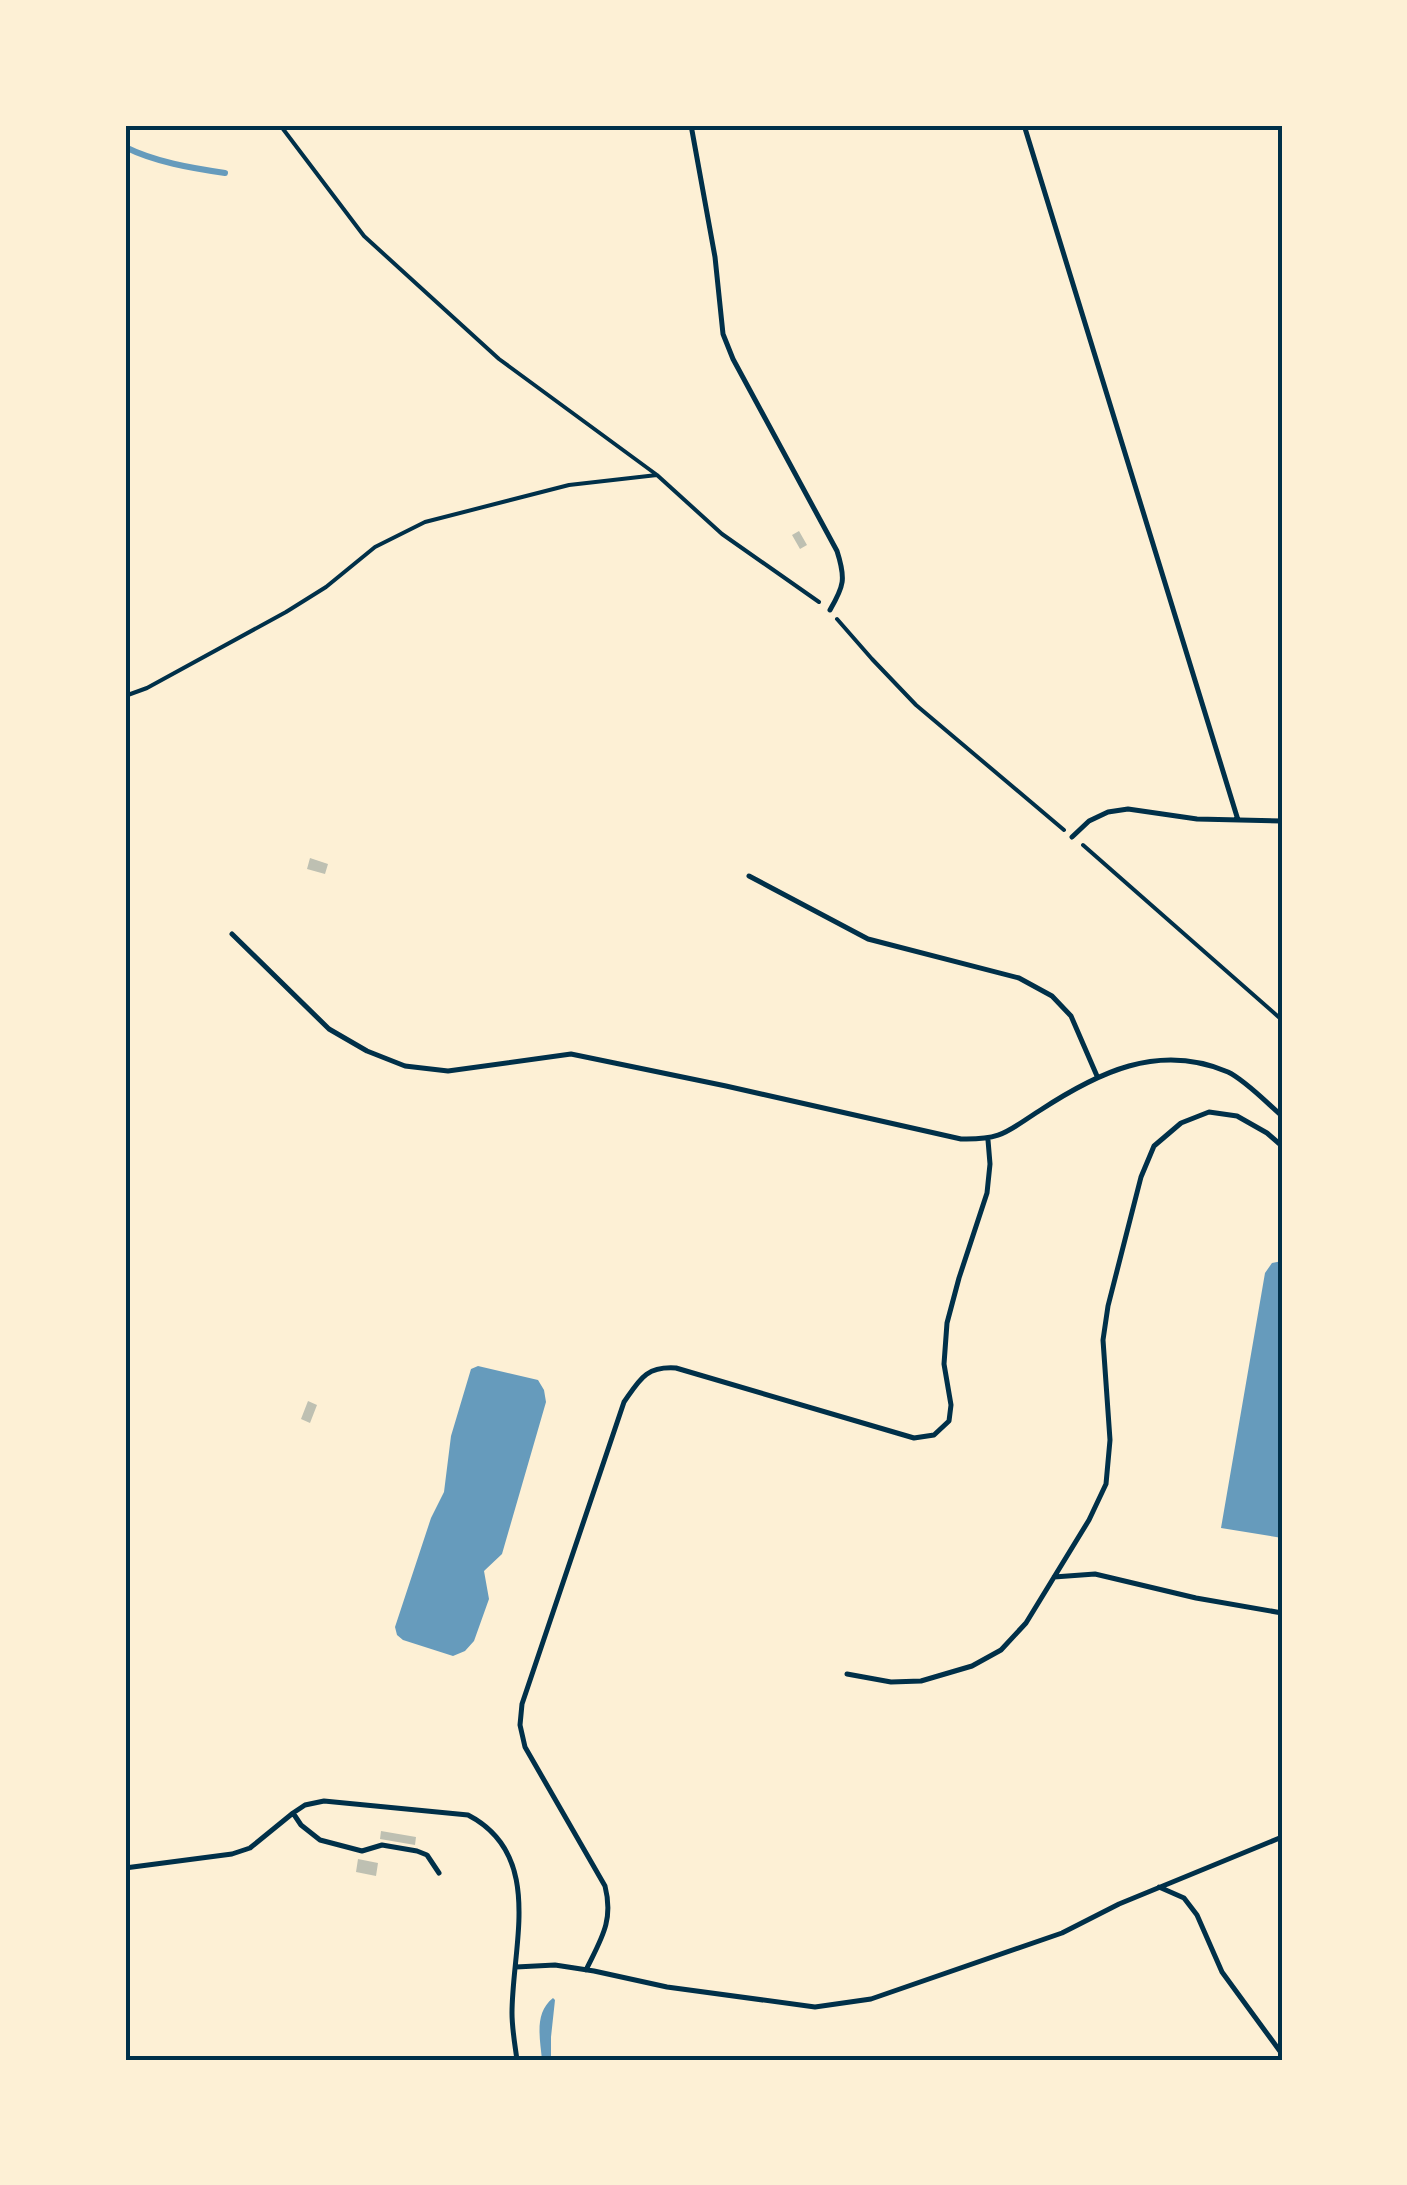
<svg xmlns="http://www.w3.org/2000/svg" width="1407" height="2185" viewBox="0 0 1407 2185" font-family="'Fira Sans',sans-serif">
  <style>
    .water { fill: #669bbc }
    .lines { fill: none; stroke-linecap: round; stroke-linejoin: round }
    .stream { stroke: #669bbc; stroke-width: 6 }
    .building { fill: #bec0b2 }
    .path { stroke: #003049; stroke-width: 4 }
    .service { stroke: #003049; stroke-width: 5 }
    .neatline { fill: none; stroke: #003049; stroke-width: 4 }
  </style>
  <rect width="100%" height="100%" fill="#fdf0d5"/>
  <!-- water -->
  <path class="water" d="M 1282,1261 L 1282,1538 L 1221,1528 L 1265,1273 L 1272,1263 Z
    M 478,1366 L 538,1380 L 544,1390 L 546,1402 L 502,1554 L 484,1571 L 489,1599 L 474,1641 L 465,1651 L 453,1656 L 403,1640 L 397,1635 L 395,1627 L 431,1518 L 444,1492 L 451,1436 L 471,1369 Z
    M 553,1998 L 555,2000 L 551,2037 L 551,2060 L 542,2060 C 540,2038 534,2013 553,1998 Z"/>
  <g class="lines">
    <!-- stream -->
    <path class="stream" d="M 125,147 C 155,162 191,168 225,173"/>
  </g>
  <!-- building -->
  <path class="building" d="M 799,531 L 807,545 L 800,549 L 792,535 Z
    M 310,858 L 328,864 L 325,874 L 307,869 Z
    M 308,1401 L 317,1405 L 310,1423 L 301,1419 Z
    M 381,1831 L 416,1837 L 415,1845 L 380,1839 Z
    M 358,1859 L 378,1863 L 376,1876 L 356,1872 Z"/>
  <g class="lines">
    <!-- path -->
    <path class="path" d="M 280,125 L 364,236 L 499,359 L 657,475 L 722,534 L 819,602
      M 837,619 L 872,659 L 916,705 L 1064,830
      M 125,696 L 147,688 L 286,612 L 326,587 L 375,547 L 425,522 L 569,485 L 657,475
      M 1083,845 L 1282,1020"/>
    <!-- service -->
    <path class="service" d="M 691,125 L 715,257 L 723,334 L 733,359 L 837,551 C 846,579 844,586 830,610
      M 1024,125 L 1238,820
      M 1072,837 L 1089,821 L 1108,812 L 1128,809 L 1197,819 L 1282,821
      M 749,876 L 868,939 L 1019,978 L 1052,996 L 1071,1016 L 1097,1076
      M 232,934 L 329,1029 L 367,1051 L 405,1066 L 448,1071 L 571,1054 L 726,1086 L 961,1139 C 1002,1140 1006,1132 1039,1111 C 1097,1073 1158,1042 1228,1072 C 1245,1080 1267,1103 1282,1116
      M 1054,1577 L 1095,1574 L 1196,1598 L 1282,1613
      M 847,1674 L 891,1682 L 921,1681 L 972,1666 L 1001,1650 L 1026,1623 L 1089,1520 L 1106,1484 L 1110,1440 L 1103,1340 L 1108,1306 L 1141,1177 L 1154,1146 L 1181,1123 L 1209,1112 L 1237,1116 L 1267,1133 L 1282,1146
      M 293,1813 L 301,1825 L 320,1840 L 362,1851 L 382,1845 L 417,1851 L 427,1855 L 439,1873
      M 125,1868 L 232,1854 L 250,1848 L 293,1813 L 305,1805 L 324,1801 L 468,1815 C 545,1855 512,1945 512,2013 C 512,2029 515,2045 517,2060
      M 1159,1887 L 1184,1898 L 1197,1915 L 1222,1972 L 1282,2054
      M 516,1967 L 555,1965 L 594,1971 L 667,1987 L 815,2007 L 871,1999 L 1062,1933 L 1119,1904 L 1282,1837
      M 586,1970 C 601,1939 614,1921 605,1886 L 525,1747 L 520,1725 L 522,1704 L 624,1402 C 640,1379 646,1366 676,1368 L 914,1438 L 934,1435 L 949,1421 L 951,1405 L 944,1364 L 947,1323 L 959,1278 L 987,1193 L 990,1164 L 988,1140"/>
  </g>
  <!-- border -->
  <rect width="1407" height="2185" fill="none" stroke="#fdf0d5" stroke-width="255"/>
  <rect x="128" y="128" width="1152" height="1930" class="neatline"/>
</svg>
